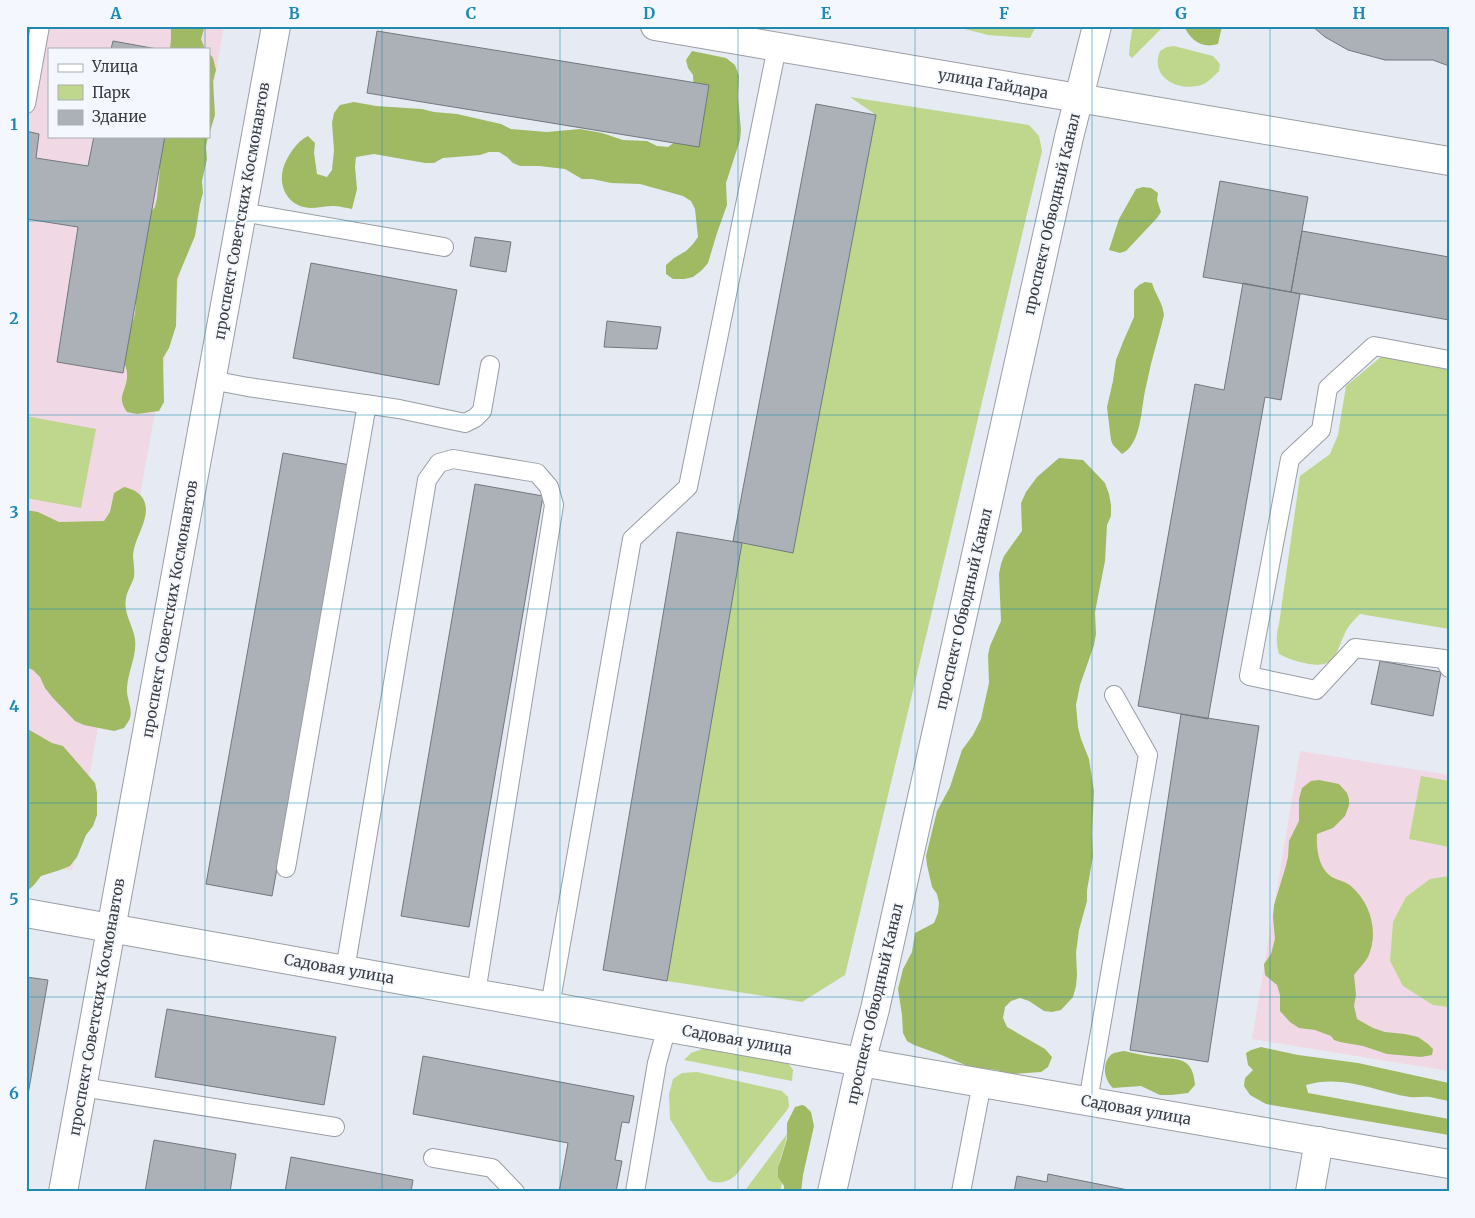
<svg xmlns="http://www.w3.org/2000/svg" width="1475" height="1218" viewBox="0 0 1475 1218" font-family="Merriweather,serif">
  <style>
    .education { fill: #f0d9e4 }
    .green { fill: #bfd68d }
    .forest { fill: #a0b963 }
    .building { fill: #acb0b7; stroke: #73777e }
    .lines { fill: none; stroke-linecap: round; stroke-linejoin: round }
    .lane-casing { stroke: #999ea5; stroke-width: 20 }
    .street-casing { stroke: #999ea5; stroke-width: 30 }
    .secondary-casing { stroke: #999ea5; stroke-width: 30 }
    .primary-casing { stroke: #999ea5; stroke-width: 30 }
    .lane { stroke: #fff; stroke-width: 18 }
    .street { stroke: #fff; stroke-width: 28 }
    .secondary { stroke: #fff; stroke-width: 28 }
    .primary { stroke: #fff; stroke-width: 28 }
    .grid { fill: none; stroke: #1e8ab1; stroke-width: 1; stroke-opacity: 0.55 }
    .labels { text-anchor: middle; stroke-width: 4; stroke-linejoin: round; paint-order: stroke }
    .street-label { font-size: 15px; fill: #3b3d40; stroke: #f4f8fe }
    .neatline { fill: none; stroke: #1e8ab1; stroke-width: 2 }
    .grid-label { font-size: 16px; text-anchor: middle; font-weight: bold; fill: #1e8ab1 }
  </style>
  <rect width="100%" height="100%" fill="#e6eaf2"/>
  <!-- education -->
  <path class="education" d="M 26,26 L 224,26 L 209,113 L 209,49 L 49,49 L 49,136 L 205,136 L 72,871 L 26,862 Z
    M 1300,751 L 1449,775 L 1449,1071 L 1252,1039 Z"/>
  <!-- green -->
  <path class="green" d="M 953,26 L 1036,26 L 1030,38 L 988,35 Z
    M 1133,26 L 1164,26 L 1132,58 L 1129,55 L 1130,43 Z
    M 1174,46 L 1213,56 L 1220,64 L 1219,71 C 1214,76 1209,81 1204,84 C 1181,93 1149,79 1160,51 L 1167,47 Z
    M 850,97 L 1029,125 L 1039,136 L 1042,151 L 845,975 L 802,1002 L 667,981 L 741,543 L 716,539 L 793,552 L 876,115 Z
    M 1382,356 L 1449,370 L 1449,629 L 1360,614 C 1355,619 1350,624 1347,629 C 1336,649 1338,669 1309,664 C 1298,662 1289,659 1279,654 C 1276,643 1276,635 1279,624 L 1300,476 L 1330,454 L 1338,435 L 1346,386 Z
    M 26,416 L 96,429 L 81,508 L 26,498 Z
    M 1421,776 L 1449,781 L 1449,847 L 1409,839 Z
    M 1449,876 L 1449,1007 L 1433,1005 L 1403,986 L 1390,961 L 1393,922 L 1406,897 L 1430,879 Z
    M 705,1048 L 787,1062 L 793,1070 L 792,1081 L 684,1060 L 691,1053 Z
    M 697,1072 L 782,1091 L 788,1097 L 789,1106 L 787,1110 L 736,1175 C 728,1182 718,1185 708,1180 L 670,1119 L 669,1094 L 673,1079 L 682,1073 Z
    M 787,1134 C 785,1151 773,1167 782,1183 L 780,1192 L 744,1192 Z"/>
  <!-- forest -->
  <path class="forest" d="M 171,26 L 209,26 L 204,29 L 201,39 L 205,49 L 170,49 L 171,39 Z
    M 1184,26 L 1222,26 L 1218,44 C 1202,49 1190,40 1184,26 Z
    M 692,51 L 726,58 L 735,65 L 739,76 L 738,97 L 741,130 L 740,140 L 726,183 L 727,205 L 717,233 L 708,263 L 702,270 L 693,277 L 684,279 L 673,279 L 666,274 L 666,265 L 674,258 L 686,251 L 693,244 L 698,237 L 695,209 L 691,201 L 683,196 L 640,184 L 611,183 L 592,179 L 582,179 L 565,169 L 539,166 L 520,166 L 513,163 L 507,157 L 499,152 L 489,152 L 480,155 L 443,158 L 434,163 L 425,163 L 374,154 L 356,157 L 355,167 L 357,189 L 352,209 C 346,208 340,206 333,206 C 325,206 318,208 310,208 C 289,207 278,188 283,169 C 287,156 296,142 308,136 L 315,143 L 314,153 L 317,174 L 327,177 L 332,170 L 334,150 L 332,123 L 334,113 L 340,105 L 354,102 L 376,106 L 422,109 L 434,112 L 457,114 L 501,124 L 511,129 L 547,132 L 580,129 L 602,133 L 623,140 L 647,141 L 657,146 L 668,147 L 679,139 L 694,94 L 693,75 L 688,68 L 686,60 Z
    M 209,53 L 213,58 L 216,70 L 213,81 L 215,115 L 209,135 Z
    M 162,136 L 208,136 L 206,147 L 207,159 L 202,181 L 203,193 L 200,204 L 195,236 L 177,279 L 176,326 L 169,348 L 163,358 L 164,402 L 159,411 L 137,414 L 127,412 C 116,396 126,393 127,377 C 128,370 124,363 122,357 L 135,314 L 142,224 L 155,207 L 157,198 L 160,168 L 159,157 Z
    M 1143,187 L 1151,188 L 1158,193 L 1157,200 L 1161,212 L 1157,218 L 1126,251 L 1120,253 L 1109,250 L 1119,219 L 1136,189 Z
    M 1145,282 L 1152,283 C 1155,294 1163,303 1164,315 C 1160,332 1155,348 1151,364 C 1149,373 1147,382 1145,391 C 1141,410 1141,444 1122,454 L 1113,445 L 1111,440 L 1107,407 L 1113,381 L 1116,360 L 1123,342 L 1134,317 L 1134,290 L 1139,285 Z
    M 1059,458 L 1083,460 L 1105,483 L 1109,494 L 1111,505 L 1111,516 L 1107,525 L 1105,561 L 1095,612 L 1096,634 L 1094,645 L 1080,685 L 1076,705 L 1078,727 L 1081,739 L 1089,759 L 1094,791 L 1092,834 L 1093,856 L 1087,890 L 1087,901 L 1079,930 L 1076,953 L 1077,975 L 1076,986 L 1073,997 L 1061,1010 L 1052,1012 L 1044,1011 L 1029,1001 L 1020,998 L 1011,1001 L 1005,1007 L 1003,1018 L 1007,1027 L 1045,1049 L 1052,1057 L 1048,1067 L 1041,1072 L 1013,1074 L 1005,1073 L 997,1070 L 970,1067 L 939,1054 L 914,1045 L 907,1041 L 903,1033 L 902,1015 L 898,989 L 903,969 L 912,952 L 915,933 L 934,923 L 938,913 L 939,903 L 937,894 L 932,887 L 927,865 L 926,856 L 937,811 L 950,787 L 962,750 L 973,735 L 981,719 L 989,683 L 988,655 L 990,646 L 1001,621 L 999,574 L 1001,564 L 1004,556 L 1022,531 L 1021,503 L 1026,492 L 1037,477 Z
    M 124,487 C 136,490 145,495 146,509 C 146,525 135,538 133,554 C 133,561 135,569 134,577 C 132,584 127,591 126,598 C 123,613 133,625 135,639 C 137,656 128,671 127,688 C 126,698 133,708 130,718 C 129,721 126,725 124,728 L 114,731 L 84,725 L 75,721 L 53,698 L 45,688 L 40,677 L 33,670 L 26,667 L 26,510 L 38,512 L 59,522 L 104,521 L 110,512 L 114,493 Z
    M 26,728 L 52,743 L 63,746 L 95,783 L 97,793 L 97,815 L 93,826 L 86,835 L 77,857 L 70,866 L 60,870 L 41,876 L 34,885 L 26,892 Z
    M 1319,780 L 1339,784 L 1347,793 L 1349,799 L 1349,805 L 1345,816 L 1333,828 L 1317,834 C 1316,850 1319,871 1334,878 C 1340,881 1347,882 1352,887 C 1371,904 1379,933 1368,957 C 1364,964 1358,969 1354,975 L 1356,995 L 1354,1006 L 1357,1019 L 1373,1028 L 1385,1032 L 1405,1034 L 1418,1037 L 1428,1044 L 1433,1049 L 1432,1055 L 1421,1057 L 1387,1054 L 1363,1046 L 1340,1042 L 1334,1040 L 1331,1036 L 1315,1030 L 1299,1028 L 1290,1022 L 1280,1011 L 1280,995 L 1277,985 L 1265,975 L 1264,964 L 1271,954 L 1275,939 L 1273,917 L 1274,905 L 1285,869 L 1288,857 L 1289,841 L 1299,821 L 1299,799 L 1302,788 L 1311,781 Z
    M 1261,1047 L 1298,1055 L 1358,1063 L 1449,1083 L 1449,1101 C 1442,1100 1436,1098 1430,1097 C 1423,1096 1417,1098 1410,1097 C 1375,1091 1342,1074 1306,1085 L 1308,1093 L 1449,1119 L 1449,1135 L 1266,1104 L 1250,1095 L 1244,1086 L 1245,1078 L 1253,1070 L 1248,1065 L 1246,1053 L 1251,1050 Z
    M 1124,1051 C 1135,1053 1145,1056 1156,1057 C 1178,1060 1193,1056 1195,1085 L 1188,1093 L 1171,1095 L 1160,1095 L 1141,1086 L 1113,1088 C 1104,1080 1101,1063 1112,1054 C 1115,1052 1120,1052 1124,1051 Z
    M 802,1105 L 805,1106 L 811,1112 L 814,1126 L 803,1175 L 801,1192 L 784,1192 L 784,1186 L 778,1177 L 778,1168 L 787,1139 L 787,1123 L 795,1107 Z"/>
  <!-- building -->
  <path class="building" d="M 1312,26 L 1449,26 L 1449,66 L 1433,60 L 1385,60 L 1348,50 L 1325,37 Z
    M 377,31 L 709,85 L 699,147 L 367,93 Z
    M 113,41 L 157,49 L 111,49 Z
    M 816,104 L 876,115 L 793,553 L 733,541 Z
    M 26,131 L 39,134 L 36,158 L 88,166 L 94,136 L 165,136 L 123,373 L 57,362 L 78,227 L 27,219 L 26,221 Z
    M 1220,181 L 1308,197 L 1291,292 L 1203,277 Z
    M 1302,231 L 1449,257 L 1449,320 L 1291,292 Z
    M 475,237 L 511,242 L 506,272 L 470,266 Z
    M 311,263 L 457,290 L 439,385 L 293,358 Z
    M 1243,283 L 1300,294 L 1281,400 L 1265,397 L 1208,719 L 1138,706 L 1195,384 L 1224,390 Z
    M 607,321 L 661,327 L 657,349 L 604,347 Z
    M 283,453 L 350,465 L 272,896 L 206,884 Z
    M 475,484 L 543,496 L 469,927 L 401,916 Z
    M 677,532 L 742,543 L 667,981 L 603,970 Z
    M 1380,661 L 1441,672 L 1433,716 L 1371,704 Z
    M 1181,714 L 1259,726 L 1208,1062 L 1130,1050 Z
    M 26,977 L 48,980 L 26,1106 Z
    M 167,1009 L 336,1037 L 324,1105 L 155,1077 Z
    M 423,1056 L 634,1096 L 629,1123 L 622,1122 L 615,1160 L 622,1161 L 616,1192 L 559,1192 L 568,1143 L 413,1114 Z
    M 154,1140 L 236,1154 L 230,1192 L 145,1192 Z
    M 291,1157 L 413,1180 L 411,1192 L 285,1192 Z
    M 1048,1174 L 1138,1192 L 1014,1192 L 1017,1176 L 1047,1182 Z"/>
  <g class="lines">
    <defs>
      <path id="lane" d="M 26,104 L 40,26
        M 242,212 L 444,247
        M 1449,360 L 1374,346 L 1328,388 L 1321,430 L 1290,459 L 1249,676 L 1316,690 L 1355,648 L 1444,659 L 1449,668
        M 211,380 L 248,387 L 399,409 L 465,423 L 475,418 L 482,411 L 490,365
        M 286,868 L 367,404
        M 345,970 L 427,480 L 439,463 L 453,459 L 537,473 L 549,487 L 554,505 L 476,993
        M 550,1006 L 632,539 L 688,487 L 777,47
        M 82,1087 L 335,1127
        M 1088,1101 L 1148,755 L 1114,695
        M 433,1158 L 492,1168 L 515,1192
        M 635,1192 L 657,1063 L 667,1027
        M 961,1192 L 982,1083"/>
      <path id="street" d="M 655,26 L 1078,98
        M 26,913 L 861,1062
        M 1310,1192 L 1319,1141"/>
      <path id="secondary" d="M 1078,98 L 1449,161
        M 861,1062 L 1449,1164
        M 832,1192 L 861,1062 L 875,1009 L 1069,137 L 1097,26"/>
      <path id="primary" d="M 63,1192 L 276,26"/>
    </defs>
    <!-- lane casing -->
    <use href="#lane" class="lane-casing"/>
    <!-- street casing -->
    <use href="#street" class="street-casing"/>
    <!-- secondary casing -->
    <use href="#secondary" class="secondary-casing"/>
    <!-- primary casing -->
    <use href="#primary" class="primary-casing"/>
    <!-- lane -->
    <use href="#lane" class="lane"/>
    <!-- street -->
    <use href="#street" class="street"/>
    <!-- secondary -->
    <use href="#secondary" class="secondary"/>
    <!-- primary -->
    <use href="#primary" class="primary"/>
  </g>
  <!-- grid -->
  <path class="grid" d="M 205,26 L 205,49M 382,26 L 382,1192M 560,26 L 560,1192M 738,26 L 738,1192M 915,26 L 915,1192M 1092,26 L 1092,1192M 1270,26 L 1270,1192M 205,136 L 205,1192M 26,221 L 1449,221M 26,415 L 1449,415M 26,609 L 1449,609M 26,803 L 1449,803M 26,997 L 1449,997"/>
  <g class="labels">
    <!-- street labels -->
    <g class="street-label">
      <text transform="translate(993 84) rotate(10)" y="5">улица Гайдара</text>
      <text transform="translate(242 211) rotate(-80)" y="5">проспект Советских Космонавтов</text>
      <text transform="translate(1052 214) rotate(-77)" y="5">проспект Обводный Канал</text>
      <text transform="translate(170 609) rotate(-80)" y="5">проспект Советских Космонавтов</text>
      <text transform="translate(964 609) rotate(-77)" y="5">проспект Обводный Канал</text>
      <text transform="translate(339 969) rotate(10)" y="5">Садовая улица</text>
      <text transform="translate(875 1004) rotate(-77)" y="5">проспект Обводный Канал</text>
      <text transform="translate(97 1007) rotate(-80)" y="5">проспект Советских Космонавтов</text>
      <text transform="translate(737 1040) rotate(10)" y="5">Садовая улица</text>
      <text transform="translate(1136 1110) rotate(10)" y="5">Садовая улица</text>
    </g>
  </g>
  <!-- border -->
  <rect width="1475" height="1218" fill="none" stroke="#f4f8fe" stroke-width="55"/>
  <!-- legend -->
  <rect x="48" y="48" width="162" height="90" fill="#f4f8fe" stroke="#aaadb2"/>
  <rect x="58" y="64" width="25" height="8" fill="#ffffff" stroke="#aaadb2"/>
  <text x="92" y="72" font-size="15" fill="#3b3d40">Улица</text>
  <rect x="58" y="85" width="25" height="15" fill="#bfd68d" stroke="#aaadb2"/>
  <text x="92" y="98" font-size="15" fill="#3b3d40">Парк</text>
  <rect x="58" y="110" width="25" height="15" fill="#acb0b7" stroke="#aaadb2"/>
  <text x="92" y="122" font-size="15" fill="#3b3d40">Здание</text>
  <rect x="28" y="28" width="1420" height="1162" class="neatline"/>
  <g class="grid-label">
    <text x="116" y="19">A</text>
    <text x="294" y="19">B</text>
    <text x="471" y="19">C</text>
    <text x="649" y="19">D</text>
    <text x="826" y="19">E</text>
    <text x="1004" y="19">F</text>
    <text x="1181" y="19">G</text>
    <text x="1359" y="19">H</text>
    <text x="14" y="130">1</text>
    <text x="14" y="324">2</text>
    <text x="14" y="518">3</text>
    <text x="14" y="712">4</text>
    <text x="14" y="905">5</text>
    <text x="14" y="1099">6</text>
  </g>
</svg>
